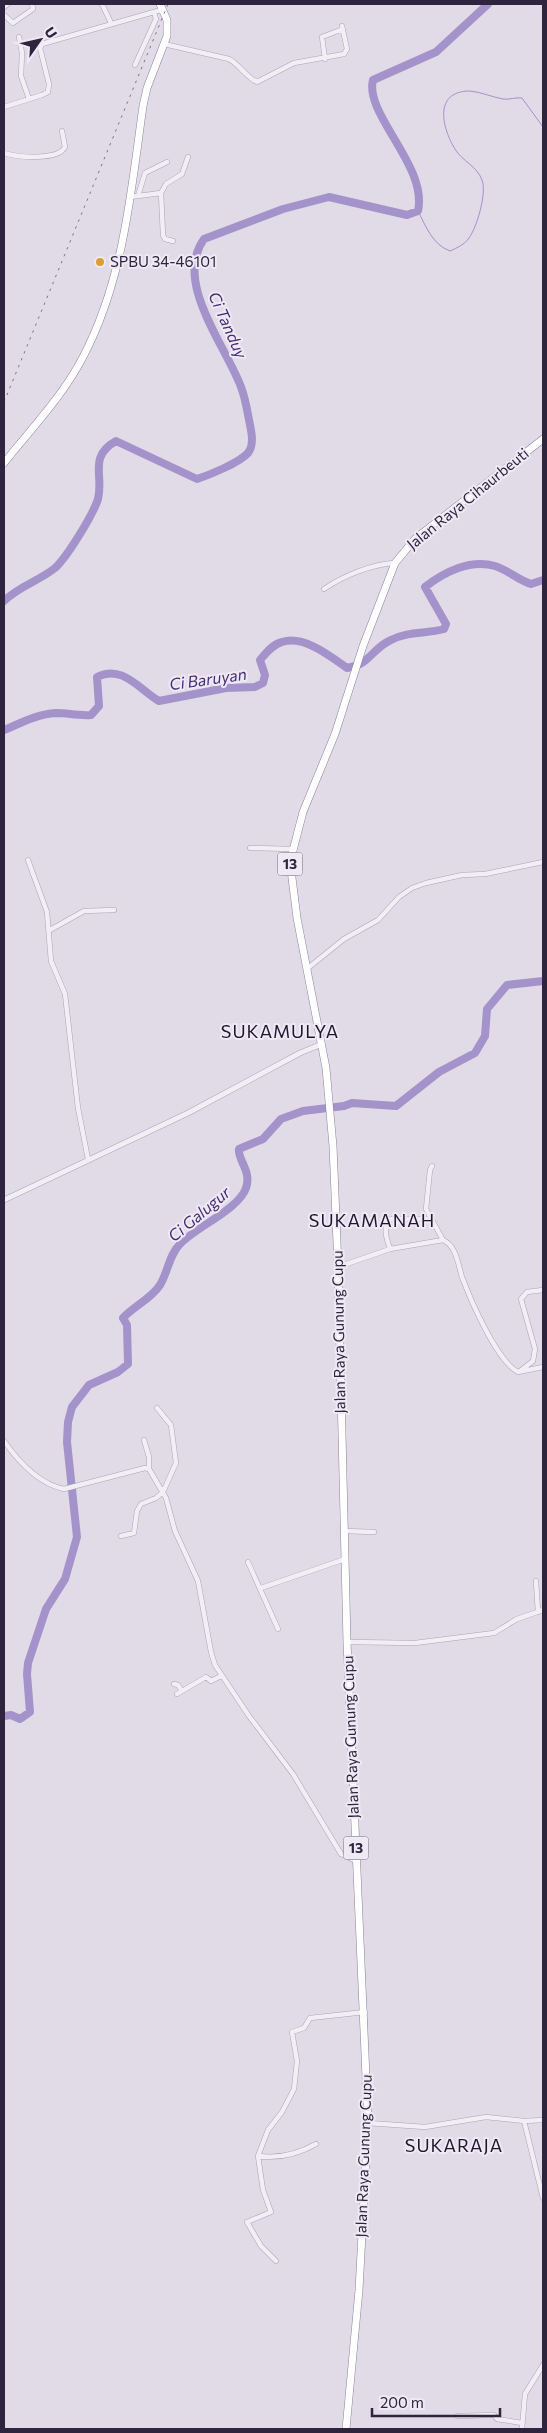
<svg xmlns="http://www.w3.org/2000/svg" width="547" height="2433" viewBox="0 0 547 2433" font-family="Commissioner,sans-serif">
  <style>
    .lines { fill: none; stroke-linecap: round; stroke-linejoin: round }
    .stream { stroke: #a492cb; stroke-width: 1 }
    .river { stroke: #a492cb; stroke-width: 8 }
    .minor-casing { stroke: #aba4b4; stroke-width: 5.5 }
    .tertiary-casing { stroke: #aba4b4; stroke-width: 6 }
    .trunk-casing { stroke: #8d819f; stroke-width: 8 }
    .minor { stroke: #f1eef5; stroke-width: 4.5 }
    .tertiary { stroke: #f1eef5; stroke-width: 5 }
    .trunk { stroke: #fff; stroke-width: 7 }
    .rail { stroke: #807392; stroke-width: 1; stroke-dasharray: 2.5 5; stroke-linecap: butt }
    .poi-dot { fill: #da9f32; stroke: #eeeaf5; stroke-width: 2 }
    .labels { text-anchor: middle; stroke-width: 4; stroke-linejoin: round; paint-order: stroke }
    .shield { fill: #eeeaf5; stroke: #685f75; stroke-width: 1 }
    .shield-label { font-size: 14px; font-weight: bold; fill: #2f243e }
    .poi-label { font-size: 15px; fill: #2f243e; stroke: #eeeaf5; text-anchor: start }
    .street-label { font-size: 15px; fill: #2f243e; stroke: #eeeaf5 }
    .water-label { font-size: 16px; font-style: italic; fill: #452b76; stroke: #eeeaf5 }
    .quarter-label { font-size: 18px; letter-spacing: 1px; fill: #22162f; stroke: #eeeaf5 }
  </style>
  <rect width="100%" height="100%" fill="#e0dbe7"/>
  <g class="lines">
    <!-- stream -->
    <path class="stream" d="M 418,211 C 426,227 433,245 450,251 C 457,248 465,244 469,238 C 477,227 487,193 482,180 C 477,166 462,161 455,149 C 442,128 433,91 470,91 C 481,92 492,97 503,99 C 510,100 515,97 522,98 L 543,127"/>
    <!-- river -->
    <path class="river" d="M 4,601 C 19,586 39,581 55,568 C 67,557 93,515 98,499 C 104,475 88,457 116,441 L 197,479 C 209,475 239,463 248,453 C 255,444 251,430 249,420 C 247,409 245,397 241,387 C 226,346 173,282 204,239 L 283,209 L 329,197 L 407,215 L 418,211 C 428,166 364,114 373,80 L 436,52 L 488,4
      M 4,730 C 21,723 37,714 56,713 C 67,713 79,716 91,715 L 99,706 L 97,677 C 122,664 139,689 159,701 L 226,688 L 255,687 L 263,683 L 265,675 L 260,660 C 266,653 273,644 282,642 C 304,635 330,656 347,668 C 370,665 371,649 391,640 C 408,631 426,634 444,629 L 446,624 L 425,587 C 444,572 470,559 495,566 C 508,570 518,580 531,584 L 543,580
      M 4,1716 L 11,1715 L 20,1719 L 30,1712 L 27,1674 L 28,1663 L 46,1609 L 65,1579 L 77,1537 L 67,1442 L 68,1422 L 72,1407 L 89,1385 L 118,1372 L 128,1364 L 127,1325 L 123,1318 C 134,1306 151,1299 160,1285 C 168,1272 169,1255 180,1244 C 196,1227 239,1209 246,1188 C 252,1171 237,1159 239,1149 L 263,1139 L 281,1119 L 303,1111 L 344,1106 L 352,1103 L 396,1106 L 439,1072 L 475,1053 L 485,1036 L 487,1009 L 507,985 L 543,981"/>
    <defs>
      <path id="minor" d="M 102,4 L 111,23
        M 4,7 L 8,4
        M 4,15 L 13,23 L 33,9 L 32,4
        M 19,37 L 22,53 L 21,76 L 29,99
        M 164,44 L 229,59 C 240,65 246,77 257,82 L 294,63 L 344,54 L 347,49 L 342,26
        M 325,59 L 322,37 L 343,29
        M 135,65 L 156,19 L 154,12
        M 4,107 L 42,95 L 48,92 L 49,84 L 40,48 L 42,44 L 161,10
        M 4,153 C 16,157 58,161 65,147 L 62,131
        M 161,193 L 163,235 L 165,239 L 173,241
        M 138,196 L 145,173 L 167,162
        M 130,197 L 161,193 L 166,184 L 182,174 L 188,157
        M 324,589 C 343,576 372,564 395,563
        M 250,848 L 292,849
        M 28,860 L 47,912 L 51,961 L 65,994 L 78,1108 L 88,1159
        M 50,930 L 84,911 L 114,910
        M 308,968 L 344,939 L 378,920 L 399,897 L 412,888 L 426,883 L 462,875 L 485,874 L 543,862
        M 432,1166 L 430,1170 L 426,1209 L 443,1240
        M 390,1249 C 387,1239 382,1228 390,1219 L 430,1219
        M 338,1267 L 390,1249 L 443,1240 C 457,1246 458,1265 462,1277 C 471,1301 497,1361 518,1372 L 543,1367
        M 520,1371 L 533,1361 L 535,1349 L 521,1299 L 527,1292 L 543,1290
        M 144,1440 L 149,1457 L 149,1469
        M 4,1441 C 18,1461 39,1484 64,1489 L 145,1468 L 149,1469 L 166,1498 L 175,1531 L 198,1581 L 211,1652 L 215,1665 L 249,1716 L 293,1774 L 341,1854 L 356,1861
        M 344,1531 L 374,1532
        M 121,1536 L 134,1533 L 137,1511 L 141,1504 L 156,1498 L 163,1492 L 176,1463 L 171,1425 L 157,1408
        M 248,1562 L 278,1629
        M 536,1581 L 538,1612
        M 261,1588 L 345,1559
        M 347,1642 L 415,1643 L 494,1633 L 517,1619 L 543,1610
        M 174,1684 L 178,1685 L 182,1691
        M 177,1694 L 206,1677 L 211,1681 L 221,1676
        M 524,2121 L 543,2198
        M 368,2123 L 425,2127 L 486,2117 L 524,2121 L 543,2120
        M 258,2156 C 279,2159 298,2154 316,2144
        M 276,2261 L 261,2246 L 247,2222 L 271,2212 L 263,2190 L 258,2156 L 268,2130 L 282,2112 L 294,2089 L 297,2061 L 292,2032 L 304,2028 L 310,2018 L 365,2012
        M 458,2416 L 494,2415 L 497,2419 L 522,2423
        M 522,2429 L 525,2394 L 543,2365"/>
      <path id="tertiary" d="M 4,1200 L 188,1113 L 300,1053 L 322,1044"/>
      <path id="trunk" d="M 4,463 C 31,429 63,396 83,357 C 124,279 131,191 143,106 L 147,88 L 167,36 L 167,20 L 160,4
        M 346,2429 L 359,2290 L 368,2123 L 347,1642 L 338,1267 L 333,1146 L 326,1068 L 297,918 L 290,862 L 303,812 L 335,734 L 363,646 L 395,563 L 415,539 L 543,439"/>
    </defs>
    <!-- minor casing -->
    <use href="#minor" class="minor-casing"/>
    <!-- tertiary casing -->
    <use href="#tertiary" class="tertiary-casing"/>
    <!-- trunk casing -->
    <use href="#trunk" class="trunk-casing"/>
    <!-- minor -->
    <use href="#minor" class="minor"/>
    <!-- tertiary -->
    <use href="#tertiary" class="tertiary"/>
    <!-- trunk -->
    <use href="#trunk" class="trunk"/>
    <!-- rail -->
    <path class="rail" d="M 4,402 L 168,4"/>
  </g>
  <!-- markers -->
  <circle class="poi-dot" cx="100" cy="262" r="5"/>
  <g class="labels">
    <!-- shield labels -->
    <g class="shield">
      <rect x="277.5" y="852.5" width="25" height="23" rx="4"/>
      <rect x="343.5" y="1836.5" width="25" height="23" rx="4"/>
    </g>
    <g class="shield-label">
      <text x="290" y="869">13</text>
      <text x="356" y="1853">13</text>
    </g>
    <!-- poi labels -->
    <g class="poi-label">
      <text x="110" y="267">SPBU 34-46101</text>
    </g>
    <!-- street labels -->
    <g class="street-label">
      <text transform="translate(468 499) rotate(-39)" y="5">Jalan Raya Cihaurbeuti</text>
      <text transform="translate(339 1332) rotate(-91)" y="5">Jalan Raya Gunung Cupu</text>
      <text transform="translate(351 1737) rotate(-92)" y="5">Jalan Raya Gunung Cupu</text>
      <text transform="translate(364 2156) rotate(-88)" y="5">Jalan Raya Gunung Cupu</text>
    </g>
    <!-- water labels -->
    <g class="water-label">
      <text transform="translate(228 325) rotate(66)" y="6">Ci Tanduy</text>
      <text transform="translate(208 679) rotate(-8)" y="6">Ci Baruyan</text>
      <text transform="translate(199 1214) rotate(-40)" y="6">Ci Galugur</text>
    </g>
    <!-- quarter labels -->
    <g class="quarter-label">
      <text x="280" y="1038">SUKAMULYA</text>
      <text x="372" y="1227">SUKAMANAH</text>
      <text x="454" y="2152">SUKARAJA</text>
    </g>
  </g>
  <!-- border -->
  <rect width="547" height="2433" fill="none" stroke="#2f243e" stroke-width="10"/>
  <!-- north arrow -->
  <g transform="translate(40 40) rotate(56)" stroke="#eeeaf5" stroke-width="4" paint-order="stroke">
  <path d="M0-4L9 19L0 12L-9 19Z" fill="#2f243e"/>
  <text y="-8" font-size="14" font-weight="bold" text-anchor="middle" fill="#2f243e">U</text>
  </g>
  <!-- scale -->
  <path d="M372 2408v8h128v-8" fill="none" stroke="#2f243e" stroke-width="2.5"/>
  <text x="380" y="2408" font-size="15" fill="#2f243e" stroke="#eeeaf5" stroke-width="4" paint-order="stroke">200 m</text>
</svg>
